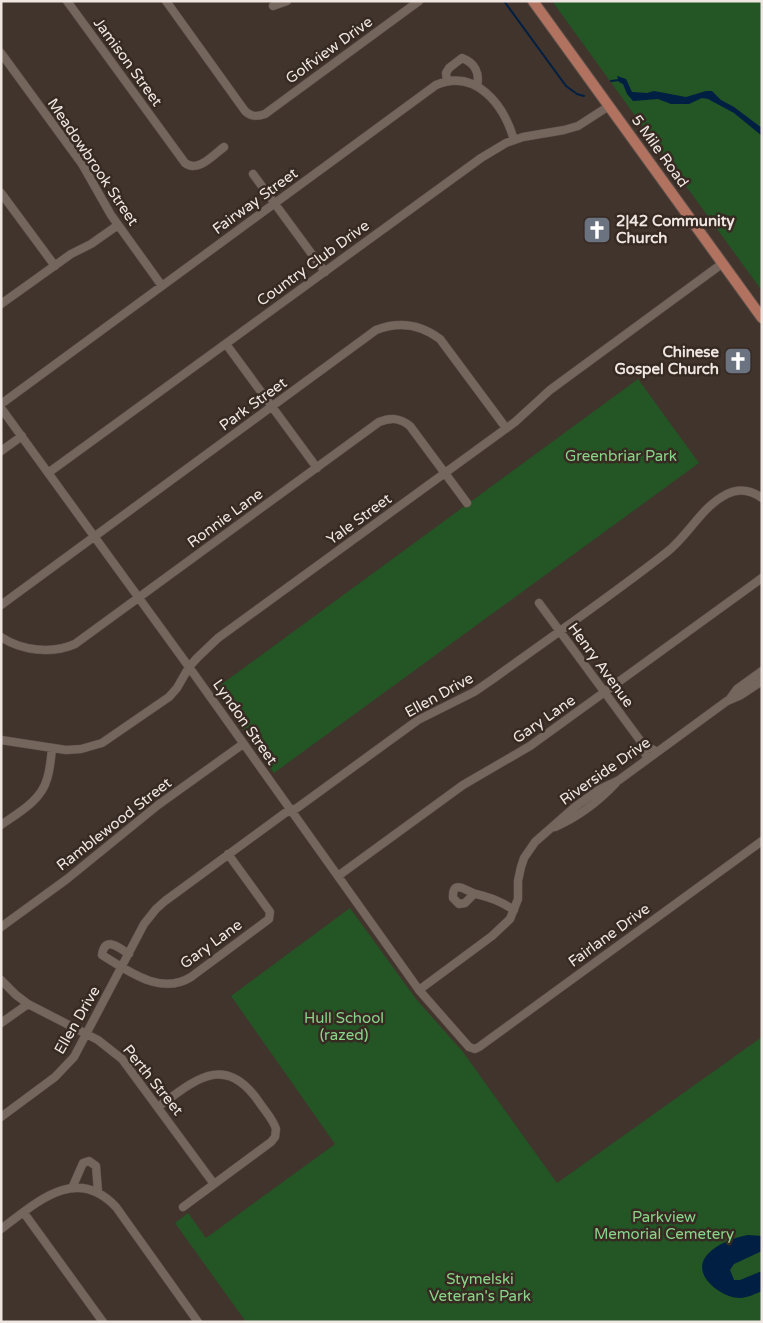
<svg xmlns="http://www.w3.org/2000/svg" width="763" height="1323" viewBox="0 0 763 1323" font-family="'Varela Round',sans-serif">
  <style>
    .green { fill: #235525 }
    .water { fill: #001f43 }
    .lines { fill: none; stroke-linecap: round; stroke-linejoin: round }
    .stream { stroke: #001f43; stroke-width: 2 }
    .minor-casing { stroke: #5c504a; stroke-width: 9 }
    .major-casing { stroke: #5c504a; stroke-width: 12 }
    .minor { stroke: #74655d; stroke-width: 8 }
    .major { stroke: #b1725f; stroke-width: 10 }
    .labels { text-anchor: middle; stroke-width: 5; stroke-linejoin: round; paint-order: stroke }
    .street-label { font-size: 15px; fill: #efe6e2; stroke: #372a23 }
    .poi-label { font-size: 15px; font-weight: bold; fill: #efe6e2; stroke: #372a23; text-anchor: start }
    .park-label { font-size: 15px; fill: #89d489; stroke: #372a23 }
  </style>
  <rect width="100%" height="100%" fill="#41342d"/>
  <!-- green -->
  <path class="green" d="M 552,1 L 762,1 L 762,291 Z
    M 638,379 L 699,463 L 274,773 L 215,689 Z
    M 350,908 L 416,999 L 463,1052 L 557,1183 L 762,1037 L 762,1322 L 246,1322 L 175,1223 L 188,1213 L 206,1238 L 335,1144 L 231,996 Z"/>
  <!-- water -->
  <path class="water" d="M 617,76 L 626,79 L 632,92 L 647,93 L 654,91 L 686,97 L 706,91 L 712,91 L 721,100 L 734,107 L 762,128 L 762,136 L 734,113 L 708,99 L 702,98 L 689,104 L 671,104 L 658,99 L 633,101 L 627,94 L 623,84 L 619,82 Z
    M 748,1235 L 762,1236 L 762,1251 L 734,1264 L 730,1270 L 734,1280 L 740,1280 L 762,1271 L 762,1291 C 755,1294 747,1298 740,1298 C 721,1298 690,1274 707,1255 C 718,1243 733,1238 748,1235 Z"/>
  <g class="lines">
    <!-- stream -->
    <path class="stream" d="M 504,1 L 566,86 L 577,94 L 584,96
      M 611,81 L 619,80"/>
    <defs>
      <path id="minor" d="M 67,1 L 185,163 C 198,173 213,155 224,147
        M 166,1 L 245,111 C 251,117 257,117 265,114 L 419,1
        M 273,6 L 287,1
        M 1,53 L 82,164 L 111,215 L 162,286
        M 447,81 L 446,73 L 449,68 L 462,58 C 475,63 480,73 477,86
        M 253,174 L 325,272
        M 1,193 L 55,266
        M 1,304 L 71,254 L 91,244 L 118,225
        M 226,344 L 317,468
        M 1,404 L 436,85 C 476,68 504,105 514,140
        M 1,408 L 189,667 L 419,990 L 469,1047 L 475,1049 L 479,1047 L 762,841
        M 1,451 L 22,436
        M 48,473 L 481,158 L 506,143 L 523,137 L 564,130 L 578,126 L 609,106
        M 539,603 L 642,743
        M 1,605 L 376,330 C 399,321 420,324 440,339 L 506,428
        M 1,637 C 22,651 52,654 75,644 L 379,422 C 391,417 400,418 410,426 L 467,503
        M 729,700 L 737,689 L 762,671
        M 1,740 L 66,750 L 81,749 L 102,743 L 169,697 L 177,688 L 189,667 L 197,658 L 218,638 L 515,422 L 550,390 L 723,263
        M 647,759 L 642,743 L 657,752
        M 1,825 C 18,813 41,801 47,779 C 50,770 51,759 52,748
        M 555,827 C 578,817 599,801 616,783
        M 338,876 L 463,785 L 530,746 L 762,578
        M 474,894 L 465,903 L 459,904 L 453,898 C 452,877 469,893 476,894 C 492,898 500,901 514,910
        M 1,927 L 67,879 L 158,805 L 243,744
        M 129,954 C 119,948 105,935 102,955 C 128,971 161,996 191,977 L 269,919 L 270,912 L 228,854
        M 1,980 L 16,995 L 28,1004 L 98,1040 L 122,1059 L 214,1184
        M 419,990 L 492,936 L 510,919 L 518,899 L 518,881 L 521,867 L 524,858 L 535,842 L 576,806 L 600,789 L 619,780 L 727,701 L 741,695 L 762,681
        M 1,1023 L 28,1004
        M 158,1107 C 195,1080 225,1052 259,1102 C 265,1111 273,1119 276,1129 L 275,1137 L 271,1142 L 183,1207
        M 1,1117 L 55,1077 L 74,1057 L 144,924 L 156,909 L 165,901 L 285,813 L 297,808 L 418,720 L 474,692 L 493,679 C 551,637 611,596 667,552 C 689,535 701,507 727,494 C 739,488 751,490 762,498
        M 72,1188 L 83,1163 L 89,1161 L 96,1166 L 98,1192
        M 24,1213 L 103,1322
        M 1,1229 C 36,1203 76,1164 116,1207 L 198,1322"/>
      <path id="major" d="M 533,1 L 762,318"/>
    </defs>
    <!-- minor casing -->
    <use href="#minor" class="minor-casing"/>
    <!-- major casing -->
    <use href="#major" class="major-casing"/>
    <!-- minor -->
    <use href="#minor" class="minor"/>
    <!-- major -->
    <use href="#major" class="major"/>
  </g>
  <!-- icons -->
  <defs>
    <symbol id="church-square" viewBox="-11 -11 22 22"><rect x="-9" y="-9" width="18" height="18" rx="4" fill="#6b7280" stroke="#372a23"/><path d="M-1.2-6h2.4v3.5h3.3v2.4h-3.3V6h-2.4V-.1h-3.3v-2.4h3.3Z" fill="#fff"/></symbol>
  </defs>
  <g fill-rule="evenodd">
    <use href="#church-square" x="581" y="214" width="32" height="32"/>
    <use href="#church-square" x="722" y="345" width="32" height="32"/>
  </g>
  <g class="labels">
    <!-- street labels -->
    <g class="street-label">
      <text transform="translate(329 50) rotate(-36)" y="5">Golfview Drive</text>
      <text transform="translate(128 62) rotate(54)" y="5">Jamison Street</text>
      <text transform="translate(660 151) rotate(54)" y="5">5 Mile Road</text>
      <text transform="translate(93 162) rotate(56)" y="5">Meadowbrook Street</text>
      <text transform="translate(255 201) rotate(-36)" y="5">Fairway Street</text>
      <text transform="translate(313 263) rotate(-36)" y="5">Country Club Drive</text>
      <text transform="translate(253 404) rotate(-36)" y="5">Park Street</text>
      <text transform="translate(225 518) rotate(-36)" y="5">Ronnie Lane</text>
      <text transform="translate(359 519) rotate(-36)" y="5">Yale Street</text>
      <text transform="translate(601 665) rotate(54)" y="5">Henry Avenue</text>
      <text transform="translate(439 695) rotate(-29)" y="5">Ellen Drive</text>
      <text transform="translate(544 719) rotate(-35)" y="5">Gary Lane</text>
      <text transform="translate(245 722) rotate(55)" y="5">Lyndon Street</text>
      <text transform="translate(605 771) rotate(-35)" y="5">Riverside Drive</text>
      <text transform="translate(114 824) rotate(-38)" y="5">Ramblewood Street</text>
      <text transform="translate(609 935) rotate(-36)" y="5">Fairlane Drive</text>
      <text transform="translate(211 944) rotate(-36)" y="5">Gary Lane</text>
      <text transform="translate(77 1020) rotate(-60)" y="5">Ellen Drive</text>
      <text transform="translate(153 1080) rotate(51)" y="5">Perth Street</text>
    </g>
    <!-- poi labels -->
    <g class="poi-label">
      <text x="616" y="226">2|42 Community<tspan x="616" dy="17">Church</tspan></text>
      <text x="719" y="357" text-anchor="end">Chinese<tspan x="719" dy="17">Gospel Church</tspan></text>
    </g>
    <!-- park labels -->
    <g class="park-label">
      <text x="621" y="461">Greenbriar Park</text>
      <text x="344" y="1023">Hull School<tspan x="344" dy="17">(razed)</tspan></text>
      <text x="664" y="1222">Parkview<tspan x="664" dy="17">Memorial Cemetery</tspan></text>
      <text x="480" y="1284">Stymelski<tspan x="480" dy="17">Veteran's Park</tspan></text>
    </g>
  </g>
  <!-- border -->
  <rect width="763" height="1323" fill="none" stroke="#efe6e2" stroke-width="5"/>
</svg>
